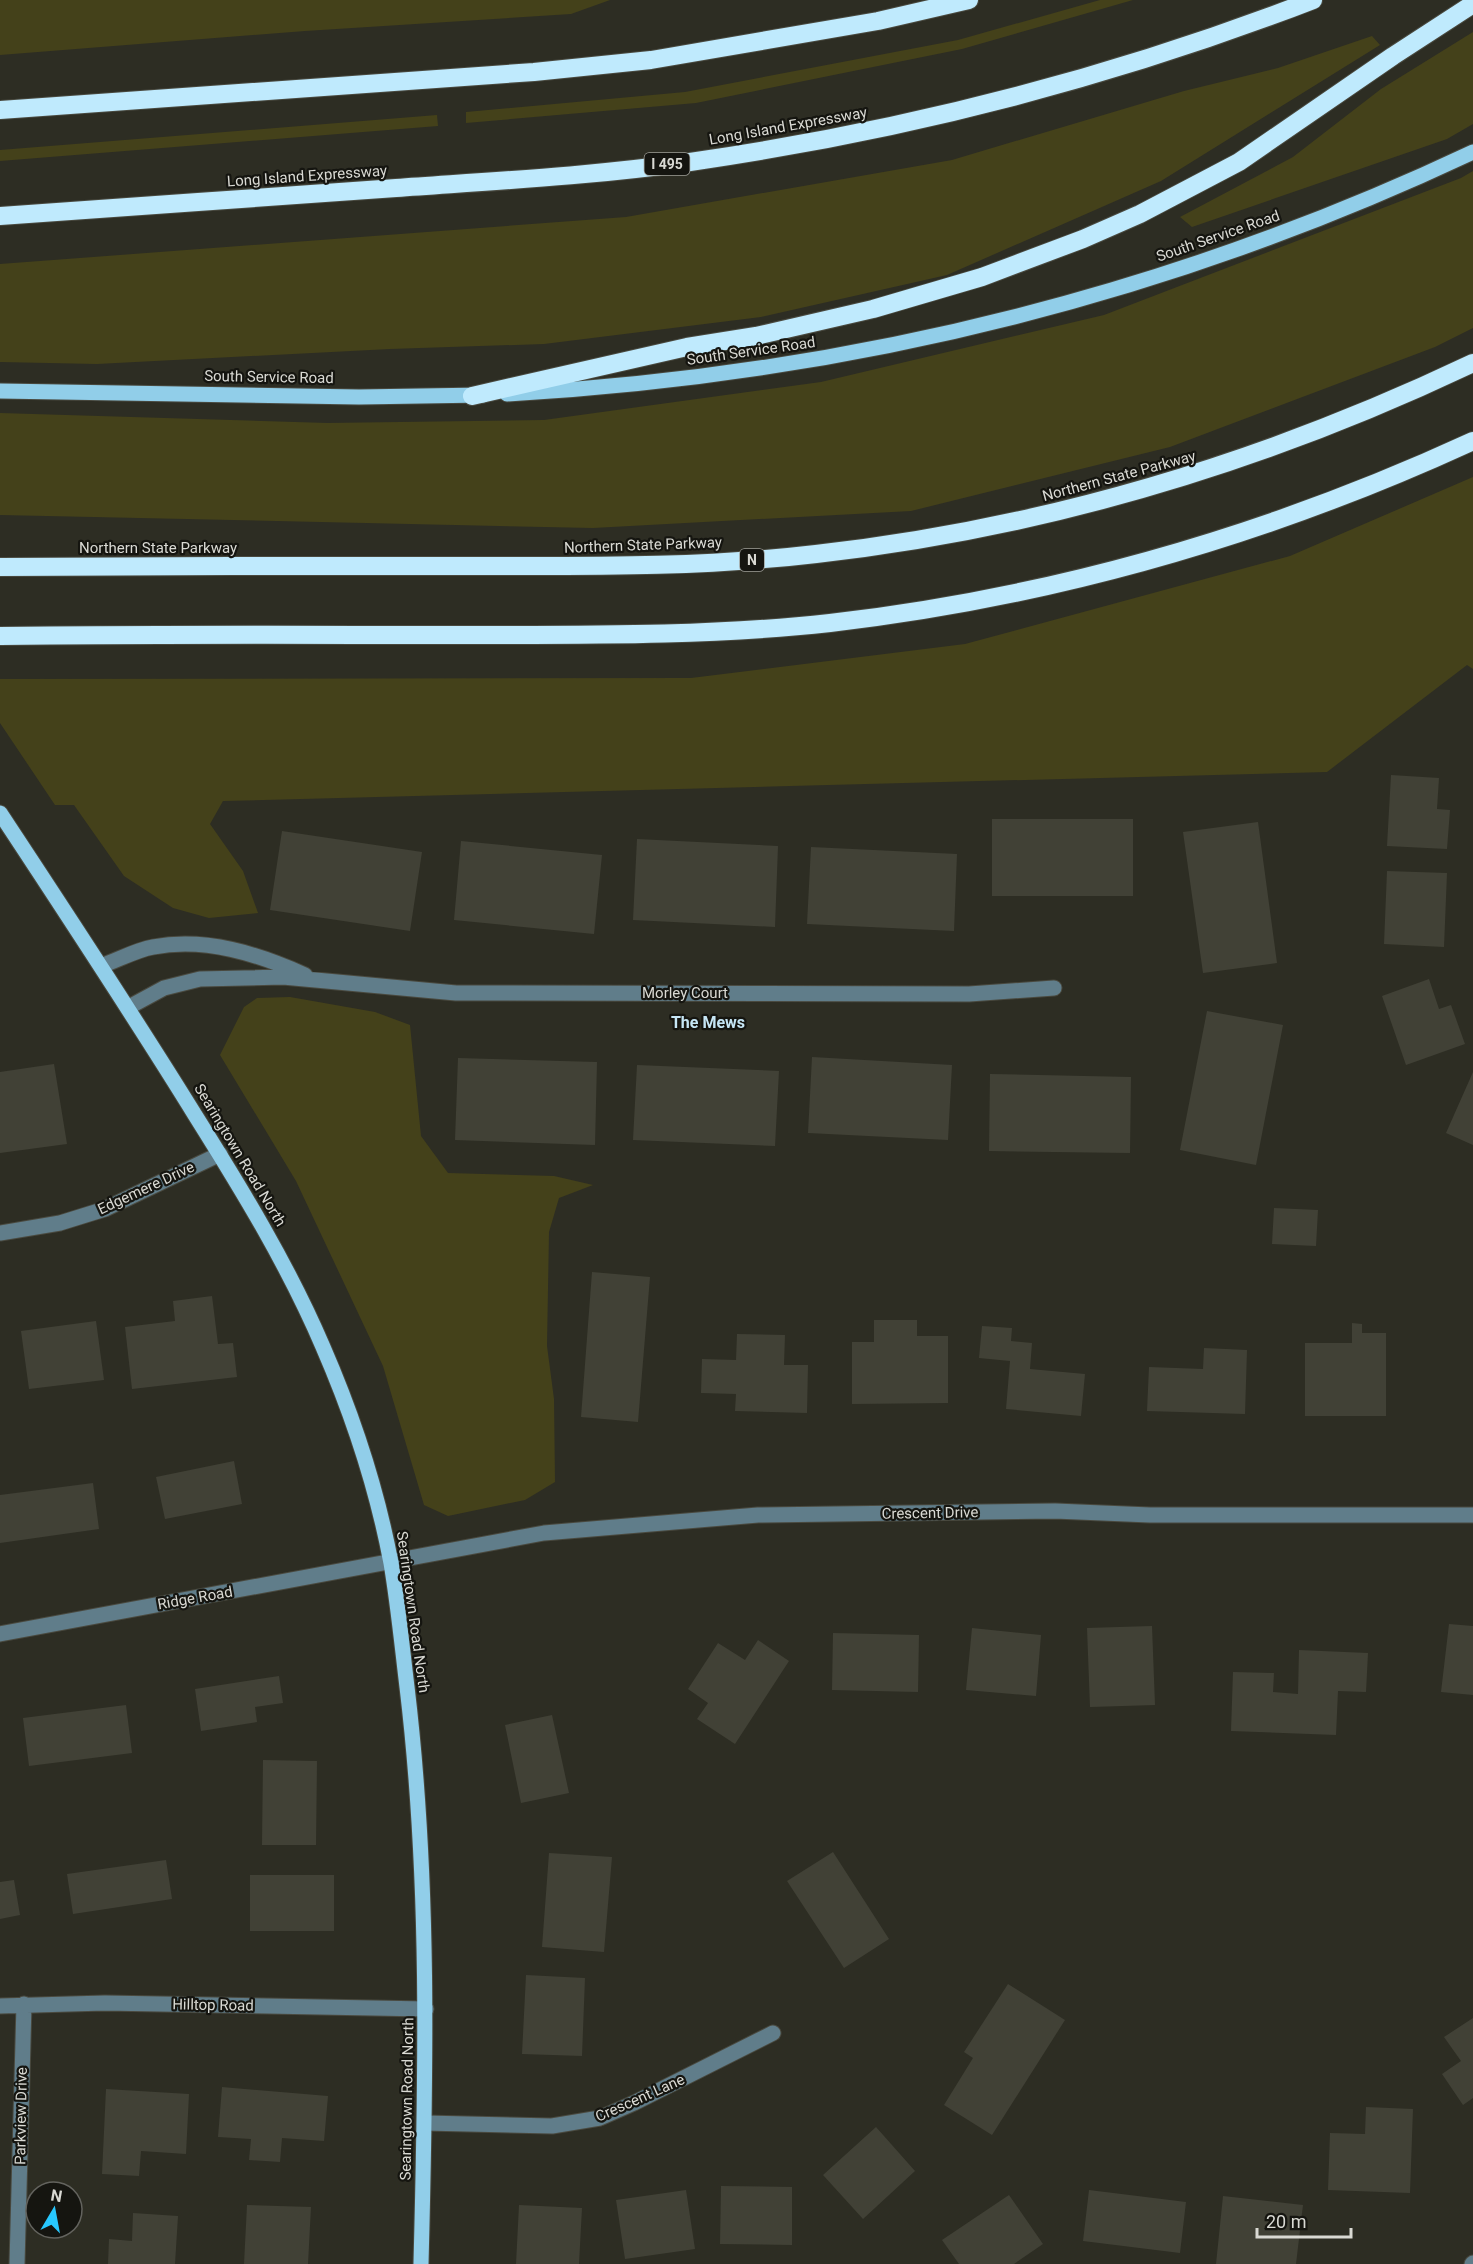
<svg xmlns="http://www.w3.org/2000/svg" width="1473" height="2264" viewBox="0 0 1473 2264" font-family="Roboto,sans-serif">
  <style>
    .green { fill: #44411a }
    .building { fill: #414136 }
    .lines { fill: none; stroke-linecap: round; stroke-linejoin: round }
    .minor-casing { stroke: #49493f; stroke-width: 17 }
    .major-casing { stroke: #49493f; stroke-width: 17 }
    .highway-casing { stroke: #49493f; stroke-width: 20 }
    .minor { stroke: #607d8a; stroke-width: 15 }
    .major { stroke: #91cee9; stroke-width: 15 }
    .highway { stroke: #bfeafd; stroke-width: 18 }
    .labels { text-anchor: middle; stroke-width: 4.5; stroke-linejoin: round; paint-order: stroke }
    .shield { fill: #151510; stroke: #9e9e98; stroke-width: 1.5 }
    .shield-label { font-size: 14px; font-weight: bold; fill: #d9d9d3 }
    .street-label { font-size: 15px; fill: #d9d9d3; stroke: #151510 }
    .neighbourhood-label { font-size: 16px; font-weight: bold; fill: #c6e6f5; stroke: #151510 }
  </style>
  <rect width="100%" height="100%" fill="#2d2d23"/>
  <!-- green -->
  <path class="green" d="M 0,0 L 610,0 L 571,14 L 305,31 L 0,55 Z
    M 1100,0 L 1133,0 L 962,49 L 696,103 L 466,123 L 466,112 L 685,92 L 958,40 Z
    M 1473,32 L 1473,124 L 1447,139 L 1192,227 L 1180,217 L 1293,157 L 1381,89 Z
    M 1372,36 L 1380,45 L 1161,181 L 947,275 L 761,317 L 544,344 L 390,349 L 97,364 L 0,362 L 0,264 L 626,217 L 952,160 L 1184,91 L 1278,68 Z
    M 437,115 L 438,126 L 0,161 L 0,150 Z
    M 1473,171 L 1473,328 L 1435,347 L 1170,447 L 911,511 L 593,528 L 0,515 L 0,413 L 327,423 L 544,420 L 821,382 L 1104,315 L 1461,178 Z
    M 1473,477 L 1473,669 L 1467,665 L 1327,772 L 223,801 L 210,824 L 243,871 L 258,913 L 209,918 L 173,908 L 124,876 L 74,805 L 55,805 L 0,723 L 0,679 L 691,678 L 965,644 L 1290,556 Z
    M 290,997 L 375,1012 L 410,1025 L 421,1136 L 448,1173 L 554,1176 L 593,1185 L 559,1198 L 549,1232 L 547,1346 L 554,1399 L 555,1482 L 525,1500 L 448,1516 L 424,1505 L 383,1366 L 296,1181 L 220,1055 L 244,1007 L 257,998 Z"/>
  <!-- building -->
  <path class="building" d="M 1391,775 L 1439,778 L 1437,809 L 1450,810 L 1447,849 L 1387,846 Z
    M 992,819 L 1133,819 L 1133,896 L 992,896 Z
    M 1258,822 L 1277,963 L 1203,973 L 1183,832 Z
    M 282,831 L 422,852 L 410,931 L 270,910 Z
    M 637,839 L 778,846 L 775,927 L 633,920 Z
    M 461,841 L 602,855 L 594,934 L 454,920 Z
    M 811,847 L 957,854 L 954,931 L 807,924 Z
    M 1387,871 L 1447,873 L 1444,947 L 1384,944 Z
    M 1429,979 L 1439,1009 L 1451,1005 L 1465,1044 L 1406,1065 L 1382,996 Z
    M 1207,1011 L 1283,1025 L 1256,1165 L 1180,1150 Z
    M 812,1057 L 952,1065 L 948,1140 L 808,1133 Z
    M 458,1058 L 597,1062 L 595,1145 L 455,1140 Z
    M 54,1064 L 67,1144 L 0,1153 L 0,1072 Z
    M 637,1065 L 779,1071 L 775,1146 L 633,1140 Z
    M 1473,1072 L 1473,1145 L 1446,1133 Z
    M 990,1074 L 1131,1077 L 1130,1153 L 989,1151 Z
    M 1274,1208 L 1318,1210 L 1316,1246 L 1272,1244 Z
    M 592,1272 L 650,1277 L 638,1422 L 581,1417 Z
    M 212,1296 L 218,1344 L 233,1343 L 237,1377 L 132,1389 L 125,1327 L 175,1321 L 173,1301 Z
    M 874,1320 L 917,1320 L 917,1336 L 948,1336 L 948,1403 L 852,1404 L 852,1342 L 874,1342 Z
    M 96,1321 L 104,1380 L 29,1389 L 21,1331 Z
    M 1352,1323 L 1362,1324 L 1362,1333 L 1386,1333 L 1386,1416 L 1305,1416 L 1305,1343 L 1352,1343 Z
    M 982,1326 L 1012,1328 L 1011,1341 L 1032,1343 L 1030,1369 L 1085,1374 L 1081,1416 L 1006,1409 L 1010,1361 L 979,1358 Z
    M 737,1334 L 785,1335 L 784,1365 L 808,1365 L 807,1413 L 735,1411 L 736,1394 L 701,1393 L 702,1359 L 736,1360 Z
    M 1204,1348 L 1247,1350 L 1245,1414 L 1147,1411 L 1149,1367 L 1203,1369 Z
    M 234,1461 L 242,1504 L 165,1519 L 156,1477 Z
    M 93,1483 L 99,1529 L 0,1543 L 0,1495 Z
    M 1449,1624 L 1473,1626 L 1473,1695 L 1441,1692 Z
    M 1152,1626 L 1155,1705 L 1090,1707 L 1087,1628 Z
    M 972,1628 L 1041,1635 L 1036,1696 L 966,1690 Z
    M 833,1633 L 919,1635 L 918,1692 L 832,1690 Z
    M 758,1640 L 789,1661 L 735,1744 L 697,1719 L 708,1703 L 688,1689 L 718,1643 L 745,1660 Z
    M 1299,1650 L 1368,1653 L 1366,1692 L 1338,1691 L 1336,1735 L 1231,1731 L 1233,1672 L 1274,1673 L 1273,1692 L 1298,1694 Z
    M 279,1676 L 283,1703 L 255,1707 L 257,1722 L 201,1731 L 195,1689 Z
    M 126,1705 L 132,1753 L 29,1766 L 23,1718 Z
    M 552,1715 L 569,1793 L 521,1803 L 505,1725 Z
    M 263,1760 L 317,1761 L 316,1845 L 262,1845 Z
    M 833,1852 L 889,1939 L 844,1968 L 787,1881 Z
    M 549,1853 L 612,1857 L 604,1952 L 542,1947 Z
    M 166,1860 L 172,1899 L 73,1914 L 67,1874 Z
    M 250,1875 L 334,1875 L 334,1931 L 250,1931 Z
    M 14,1880 L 20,1915 L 0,1919 L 0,1882 Z
    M 526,1975 L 585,1978 L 582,2056 L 522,2054 Z
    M 1008,1984 L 1065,2020 L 992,2135 L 944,2105 L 973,2058 L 964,2052 Z
    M 1473,2018 L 1473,2098 L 1463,2105 L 1442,2074 L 1461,2061 L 1444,2037 Z
    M 222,2087 L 328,2096 L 324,2141 L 282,2138 L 280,2162 L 249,2160 L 251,2139 L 218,2137 Z
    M 106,2089 L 189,2094 L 186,2154 L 141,2151 L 139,2176 L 102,2174 Z
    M 1366,2107 L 1413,2109 L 1410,2193 L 1328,2190 L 1330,2133 L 1365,2134 Z
    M 876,2127 L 915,2171 L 863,2219 L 823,2175 Z
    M 721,2186 L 792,2187 L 792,2245 L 720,2244 Z
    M 686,2190 L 695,2249 L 625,2259 L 616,2200 Z
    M 1089,2190 L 1186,2202 L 1180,2253 L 1083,2241 Z
    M 1009,2195 L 1043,2244 L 1014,2264 L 959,2264 L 942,2240 Z
    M 1223,2196 L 1303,2205 L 1296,2264 L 1216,2264 Z
    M 247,2205 L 311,2207 L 308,2264 L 244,2264 Z
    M 519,2205 L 582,2208 L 579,2264 L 516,2264 Z
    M 133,2213 L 178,2216 L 175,2264 L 108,2264 L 109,2239 L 132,2241 Z"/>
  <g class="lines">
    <defs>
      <path id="minor" d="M 101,966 C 118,960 136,950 153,947 C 206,937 258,954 305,975
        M 129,1007 L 164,988 L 200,979 L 283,977 L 456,993 L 969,994 L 1054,988
        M 0,1233 L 60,1223 L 105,1209 L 220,1154
        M 0,1634 L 544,1533 L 758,1515 L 1055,1511 L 1150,1515 L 1473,1515
        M 0,2006 L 105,2003 L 426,2009
        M 425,2123 L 552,2126 L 600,2118 L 634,2103 L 773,2033
        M 17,2264 L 24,2004
        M 1472,2264 L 1473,2263"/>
      <path id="major" d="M 0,391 L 359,397 L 483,395
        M 507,394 C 843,375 1168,296 1473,152
        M 0,813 C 66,913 132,1013 195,1115 C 242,1190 288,1265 323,1347 C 353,1416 377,1489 391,1563 C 398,1604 402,1646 407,1687 C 430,1879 426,2071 421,2264"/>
      <path id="highway" d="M 0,110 L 534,72 L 651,60 L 878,21 L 969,0
        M 0,216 C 132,207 264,197 396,188 C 494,181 593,176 690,162 C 904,131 1112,78 1313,0
        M 472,396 L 687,347 L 756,336 L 873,309 L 982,277 L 1083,239 L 1140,214 L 1239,162 L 1393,56 L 1473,4
        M 0,567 C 154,566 307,566 461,566 C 579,566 698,568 816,554 C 1047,528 1263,463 1473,363
        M 0,636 C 158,634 317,635 475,635 C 593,635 712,636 830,623 C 1053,597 1269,535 1473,441"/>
    </defs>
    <!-- minor casing -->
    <use href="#minor" class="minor-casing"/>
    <!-- major casing -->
    <use href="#major" class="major-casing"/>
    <!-- highway casing -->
    <use href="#highway" class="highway-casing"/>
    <!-- minor -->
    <use href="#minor" class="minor"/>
    <!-- major -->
    <use href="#major" class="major"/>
    <!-- highway -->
    <use href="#highway" class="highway"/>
  </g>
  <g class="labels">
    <!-- shield labels -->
    <g class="shield">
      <rect x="644.5" y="153" width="45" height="22" rx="4.5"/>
      <rect x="740" y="549" width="24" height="22" rx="4.5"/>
    </g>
    <g class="shield-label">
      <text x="667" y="169">I 495</text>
      <text x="752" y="565">N</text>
    </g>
    <!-- street labels -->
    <g class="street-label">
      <text transform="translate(788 126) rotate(-10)" y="5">Long Island Expressway</text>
      <text transform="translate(307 176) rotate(-4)" y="5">Long Island Expressway</text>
      <text transform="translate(1218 236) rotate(-19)" y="5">South Service Road</text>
      <text transform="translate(751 351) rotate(-8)" y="5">South Service Road</text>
      <text transform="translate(269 377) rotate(1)" y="5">South Service Road</text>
      <text transform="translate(1119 476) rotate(-15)" y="5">Northern State Parkway</text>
      <text transform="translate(643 545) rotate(-2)" y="5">Northern State Parkway</text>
      <text x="158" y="553">Northern State Parkway</text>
      <text x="685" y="998">Morley Court</text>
      <text transform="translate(240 1155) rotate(59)" y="5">Searingtown Road North</text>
      <text transform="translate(146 1188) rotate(-25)" y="5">Edgemere Drive</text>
      <text transform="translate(930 1513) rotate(-1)" y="5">Crescent Drive</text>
      <text transform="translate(195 1598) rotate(-10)" y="5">Ridge Road</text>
      <text transform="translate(413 1612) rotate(82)" y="5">Searingtown Road North</text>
      <text transform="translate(213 2005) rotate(1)" y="5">Hilltop Road</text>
      <text transform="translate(640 2098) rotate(-24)" y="5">Crescent Lane</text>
      <text transform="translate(407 2099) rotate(-89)" y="5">Searingtown Road North</text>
      <text transform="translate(21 2116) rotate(-89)" y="5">Parkview Drive</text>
    </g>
    <!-- neighbourhood labels -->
    <g class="neighbourhood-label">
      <text x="708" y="1028">The Mews</text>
    </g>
  </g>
  <!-- north arrow -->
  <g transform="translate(54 2210) rotate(10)"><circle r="28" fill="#151510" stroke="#63635e" stroke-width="1.5"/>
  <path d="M0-4.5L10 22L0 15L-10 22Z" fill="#27c8ff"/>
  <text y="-9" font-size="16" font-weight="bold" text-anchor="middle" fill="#d9d9d3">N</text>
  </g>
  <!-- scale -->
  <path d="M1257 2228v9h94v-9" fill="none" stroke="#d9d9d3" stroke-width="3"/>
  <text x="1266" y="2228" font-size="18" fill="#d9d9d3" stroke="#151510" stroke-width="4.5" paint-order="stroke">20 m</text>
</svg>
